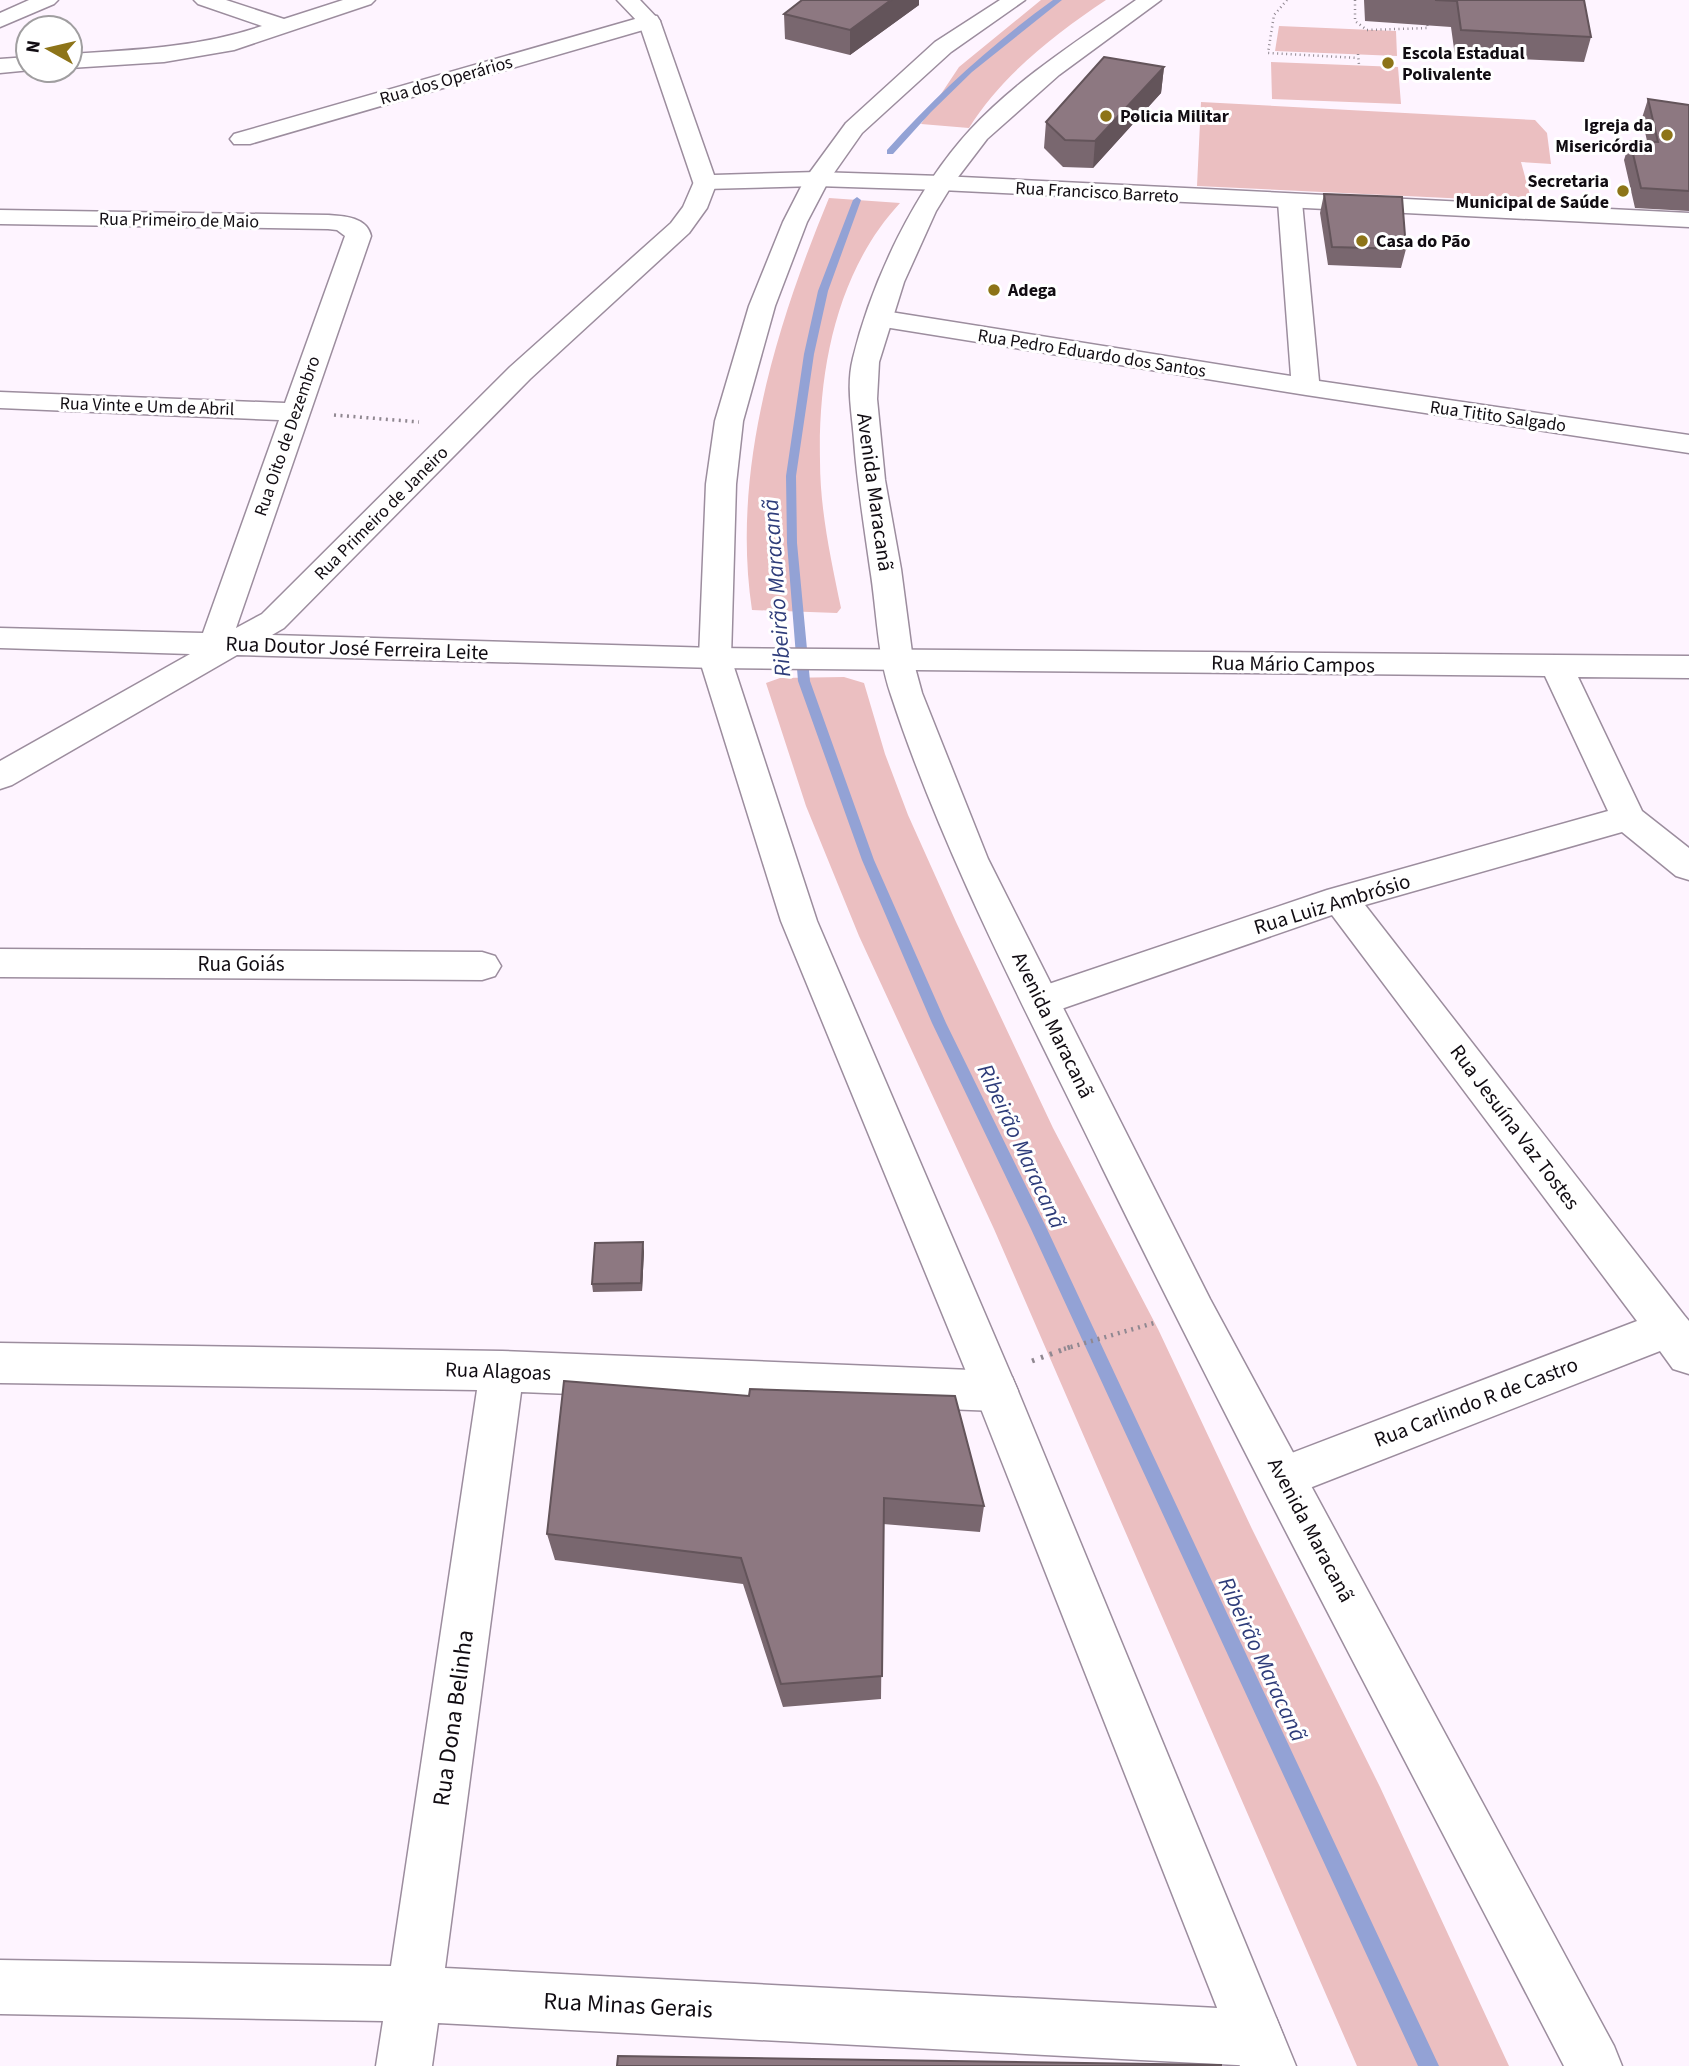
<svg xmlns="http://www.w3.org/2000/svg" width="1689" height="2066" viewBox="0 0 1689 2066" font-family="'Source Sans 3',sans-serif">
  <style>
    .green { fill: #ebbfc1 }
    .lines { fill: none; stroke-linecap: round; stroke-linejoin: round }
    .stream { fill: #93a2d5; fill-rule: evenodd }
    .minor-casing { stroke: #9c8d9e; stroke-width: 3 }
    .tertiary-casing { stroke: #9c8d9e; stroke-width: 3 }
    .primary-casing { stroke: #9c8d9e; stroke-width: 3 }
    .path-far3 { stroke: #908891; stroke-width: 2.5; stroke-dasharray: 1 3.5; stroke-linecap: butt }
    .path-far2 { stroke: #908891; stroke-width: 3.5; stroke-dasharray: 2 4.5; stroke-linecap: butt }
    .path-far1 { stroke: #908891; stroke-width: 4.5; stroke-dasharray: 2 5; stroke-linecap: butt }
    .path { stroke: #908891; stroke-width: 5; stroke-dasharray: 2.5 7; stroke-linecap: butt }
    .minor { fill: #fff; fill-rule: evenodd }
    .tertiary { fill: #fff; fill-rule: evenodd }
    .primary { fill: #fff; fill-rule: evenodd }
    .wall { fill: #79676f }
    .shaded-wall { fill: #63545a }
    .building { fill: #8d7881; stroke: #63545a; stroke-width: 2 }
    .poi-dot { fill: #8d7418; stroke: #fff; stroke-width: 2.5 }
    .labels { text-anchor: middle; stroke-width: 6; stroke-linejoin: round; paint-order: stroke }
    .far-poi-label { font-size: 18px; font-weight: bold; fill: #110c12; stroke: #fff; text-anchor: start }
    .far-street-label { font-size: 18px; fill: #110c12; stroke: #fff }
    .street-label { font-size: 21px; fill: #110c12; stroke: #fff }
    .water-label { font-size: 23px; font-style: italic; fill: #2e3c7a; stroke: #fff }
    .near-street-label { font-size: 24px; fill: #110c12; stroke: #fff }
  </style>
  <rect width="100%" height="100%" fill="#fef4ff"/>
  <!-- green -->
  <path class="green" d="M 1041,0 L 1106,0 C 1055,34 1002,75 969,128 L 921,124 L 959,67 Z
    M 1279,26 L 1396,31 L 1397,56 L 1275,51 Z
    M 1271,62 L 1398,67 L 1401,104 L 1272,99 Z
    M 1201,102 L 1535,120 L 1547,133 L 1551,164 L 1521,162 L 1532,202 L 1197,186 Z
    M 829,198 L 900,203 C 837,271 818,369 820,461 C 820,510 831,560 841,608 L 837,613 L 752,610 C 731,471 776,326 829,198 Z
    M 844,677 L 864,683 L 885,754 L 908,815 L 956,922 L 1053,1128 L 1158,1329 L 1252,1529 L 1380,1787 L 1509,2066 L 1357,2066 L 994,1229 L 859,936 L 806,806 L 766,683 L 780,678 Z"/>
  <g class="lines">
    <!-- stream -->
    <path class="stream" d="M 1053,0 L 1062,0 L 972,72 L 931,112 L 893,154 L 887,154 L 887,150 C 937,94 992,44 1053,0 Z
      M 857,197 L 861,200 L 828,291 L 814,354 L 796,476 L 797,543 L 810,681 L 874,860 L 946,1023 L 1047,1229 L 1439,2066 L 1418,2066 L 1031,1229 L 932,1023 L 862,860 L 798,681 L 787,543 L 786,476 L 804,354 L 818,291 L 853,200 Z"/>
    <defs>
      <path id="minor" d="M 29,0 L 58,0 L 54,4 L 0,27 L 0,13 Z
        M 194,0 L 226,0 L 284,19 L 343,0 L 375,0 L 371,4 L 234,50 L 164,62 L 70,68 L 70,54 C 136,50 200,47 262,26 L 198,4 Z
        M 649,15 L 657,16 L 660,21 L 657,26 L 250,144 L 234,144 L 230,139 L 234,134 Z
        M 28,57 L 28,70 L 31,70 L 0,73 L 0,59 Z
        M 705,175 L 714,177 L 717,182 L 707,208 L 689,233 L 530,379 L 284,628 L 272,635 L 715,648 L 1689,656 L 1689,678 L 1578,677 L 1642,811 L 1689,848 L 1689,880 L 1676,876 L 1622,832 L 1365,905 L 1684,1315 L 1689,1321 L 1689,1374 L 1673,1369 L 1660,1351 L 1284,1498 L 1268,1492 L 1261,1477 L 1268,1462 L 1637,1321 L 1332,915 L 1041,1016 L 1028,1011 L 1022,1001 L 1028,991 L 1327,890 L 1608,811 L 1545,676 L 715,668 L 237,655 L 12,785 L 0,789 L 0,761 L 190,654 L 0,648 L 0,628 L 203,633 L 279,420 L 0,408 L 0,392 L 285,403 L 345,236 L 337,230 L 328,229 L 0,224 L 0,210 L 328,215 C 344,216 367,217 371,236 L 236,628 L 262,614 L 510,367 L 671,223 L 683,207 L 696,177 Z
        M 1290,195 L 1299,197 L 1302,202 L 1319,381 L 1689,435 L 1689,453 L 1306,395 L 878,326 L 869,324 L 865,318 L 869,312 L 878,310 L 1291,376 L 1278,202 L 1281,197 Z
        M 0,949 L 482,952 L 495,956 L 501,966 L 495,976 L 482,980 L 0,977 Z
        M 0,1343 L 502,1351 L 996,1371 L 1012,1377 L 1018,1391 L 1012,1405 L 996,1411 L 521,1392 L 445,1968 L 1256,2010 L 1276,2018 L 1284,2038 L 1276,2058 L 1256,2066 L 438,2023 L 432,2066 L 376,2066 L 383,2021 L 0,2014 L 0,1960 L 391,1966 L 477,1390 L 0,1383 Z"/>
      <path id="tertiary" d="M 617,0 L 640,0 L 660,21 L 714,175 L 817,172 L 941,176 L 1689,213 L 1689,227 L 941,190 L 817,186 L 705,189 L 696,187 L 693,182 L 639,23 Z"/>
      <path id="primary" d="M 1000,0 L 1025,0 L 951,52 L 862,133 L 829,180 L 807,222 L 775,306 L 743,421 L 736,484 L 731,658 L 817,921 L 1018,1391 L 1296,2066 L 1240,2066 L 974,1391 L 781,921 L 699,658 L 706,484 L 715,421 L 749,306 L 783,222 L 805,179 L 846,123 L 935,42 Z
        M 1136,0 L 1161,0 L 1059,75 L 987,139 L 952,185 L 936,211 L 904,282 L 879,362 L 877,399 L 885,480 L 901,569 L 913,660 L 922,693 L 988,859 L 1210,1299 L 1614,2046 L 1622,2066 L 1564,2066 C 1409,1767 1250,1469 1102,1167 C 1027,1012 945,859 891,695 C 877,654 877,611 870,568 C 864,525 857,483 854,440 C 852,413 846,386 853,358 C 872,280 915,190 970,130 C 1017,79 1079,40 1136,0 Z"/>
    </defs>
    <!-- minor casing -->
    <use href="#minor" class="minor-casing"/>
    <!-- tertiary casing -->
    <use href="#tertiary" class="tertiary-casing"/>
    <!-- primary casing -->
    <use href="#primary" class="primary-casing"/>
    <!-- path-far3 -->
    <path class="path-far3" d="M 1287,0 L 1274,15 L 1268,53 L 1358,58
      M 1355,0 L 1355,21 L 1367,30 L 1428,28 L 1426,19
      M 1358,54 L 1359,65"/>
    <!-- path-far2 -->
    <path class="path-far2" d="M 334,415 L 419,422"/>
    <!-- path-far1 -->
    <path class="path-far1" d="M 1064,1349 L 1154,1323"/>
    <!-- path -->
    <path class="path" d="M 1032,1361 L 1070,1347"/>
    <!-- minor -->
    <use href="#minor" class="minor"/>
    <!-- tertiary -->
    <use href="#tertiary" class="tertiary"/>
    <!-- primary -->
    <use href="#primary" class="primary"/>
  </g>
  <!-- wall -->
  <path class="wall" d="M 1364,0 L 1584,0 L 1591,37 L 1584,62 L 1455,56 L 1451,27 L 1365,21 Z
    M 919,5 L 850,55 L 785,39 L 784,14 Z
    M 1164,67 L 1161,93 L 1093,168 L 1063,167 L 1044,148 L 1046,122 Z
    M 1648,99 L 1689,105 L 1689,211 L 1635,208 L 1624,160 L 1630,141 L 1647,141 L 1642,118 Z
    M 1324,194 L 1406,249 L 1401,268 L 1328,265 L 1320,213 Z
    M 644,1251 L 642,1291 L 593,1292 L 592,1284 Z
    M 749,1396 L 984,1506 L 980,1532 L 883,1524 L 881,1699 L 783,1707 L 743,1584 L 555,1560 L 547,1534 Z"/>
  <!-- shaded-wall -->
  <path class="shaded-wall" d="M 891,0 L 919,0 L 919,5 L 850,55 L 850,30 Z
    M 1164,67 L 1161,93 L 1093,168 L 1095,141 Z
    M 643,1242 L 644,1251 L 642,1291 L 641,1283 Z"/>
  <!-- building -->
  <path class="building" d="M 802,0 L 891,0 L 850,30 L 784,14 Z
    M 1435,0 L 1584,0 L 1591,37 L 1461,30 L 1457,1 Z
    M 1104,57 L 1164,67 L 1095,141 L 1065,140 L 1046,122 Z
    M 1648,99 L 1689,105 L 1689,191 L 1641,188 L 1630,141 L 1658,142 Z
    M 1324,194 L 1402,197 L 1406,249 L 1332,247 Z
    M 643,1242 L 641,1283 L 592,1284 L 595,1243 Z
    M 564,1381 L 749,1396 L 750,1389 L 955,1396 L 984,1506 L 884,1498 L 882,1676 L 781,1684 L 741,1558 L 547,1534 Z
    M 618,2056 L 1221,2065 L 1221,2066 L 617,2066 Z"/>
  <!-- markers -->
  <g class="poi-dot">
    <circle cx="1388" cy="63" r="7"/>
    <circle cx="1106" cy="116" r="7"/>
    <circle cx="1667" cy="135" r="7"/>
    <circle cx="1623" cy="191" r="7"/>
    <circle cx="1362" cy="241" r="7"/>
    <circle cx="994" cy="290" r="7"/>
  </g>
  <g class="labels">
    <!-- far-poi labels -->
    <g class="far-poi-label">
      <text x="1402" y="59">Escola Estadual<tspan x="1402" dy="21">Polivalente</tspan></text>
      <text x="1120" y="122">Policia Militar</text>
      <text x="1653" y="131" text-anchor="end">Igreja da<tspan x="1653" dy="21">Misericórdia</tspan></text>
      <text x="1609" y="187" text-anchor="end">Secretaria<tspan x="1609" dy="21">Municipal de Saúde</tspan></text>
      <text x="1376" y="247">Casa do Pão</text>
      <text x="1008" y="296">Adega</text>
    </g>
    <!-- far-street labels -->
    <g class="far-street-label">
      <text transform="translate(446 80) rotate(-16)" y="6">Rua dos Operários</text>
      <text transform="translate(1097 192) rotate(3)" y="6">Rua Francisco Barreto</text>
      <text transform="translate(179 220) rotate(1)" y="6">Rua Primeiro de Maio</text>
      <text transform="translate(1092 353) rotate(9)" y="6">Rua Pedro Eduardo dos Santos</text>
      <text transform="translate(147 406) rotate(2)" y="6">Rua Vinte e Um de Abril</text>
      <text transform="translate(1498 416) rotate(8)" y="6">Rua Titito Salgado</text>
      <text transform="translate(287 436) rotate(-71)" y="6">Rua Oito de Dezembro</text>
      <text transform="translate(381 513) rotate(-45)" y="6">Rua Primeiro de Janeiro</text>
    </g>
    <!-- street labels -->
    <g class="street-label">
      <text transform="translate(875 492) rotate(82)" y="7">Avenida Maracanã</text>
      <text transform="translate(357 648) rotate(2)" y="7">Rua Doutor José Ferreira Leite</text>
      <text transform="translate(1293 664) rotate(1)" y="7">Rua Mário Campos</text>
      <text transform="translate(1332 904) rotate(-17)" y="7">Rua Luiz Ambrósio</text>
      <text x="241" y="971">Rua Goiás</text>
      <text transform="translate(1053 1025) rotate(64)" y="7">Avenida Maracanã</text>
      <text transform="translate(1515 1127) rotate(53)" y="7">Rua Jesuína Vaz Tostes</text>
      <text transform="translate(498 1371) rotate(2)" y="7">Rua Alagoas</text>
      <text transform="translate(1476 1402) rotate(-21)" y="7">Rua Carlindo R de Castro</text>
      <text transform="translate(1311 1530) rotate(62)" y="7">Avenida Maracanã</text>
    </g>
    <!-- water labels -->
    <g class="water-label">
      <text transform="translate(776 588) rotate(-94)" y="8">Ribeirão Maracanã</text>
      <text transform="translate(1022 1146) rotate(65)" y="8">Ribeirão Maracanã</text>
      <text transform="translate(1263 1659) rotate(65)" y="8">Ribeirão Maracanã</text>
    </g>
    <!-- near-street labels -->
    <g class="near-street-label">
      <text transform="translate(453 1718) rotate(-82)" y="8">Rua Dona Belinha</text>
      <text transform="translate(628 2005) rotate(3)" y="8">Rua Minas Gerais</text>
    </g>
  </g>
  <!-- north arrow -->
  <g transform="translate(49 49) rotate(278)"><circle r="33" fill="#ffffff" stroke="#a09ea0" stroke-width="2"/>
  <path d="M0-5L12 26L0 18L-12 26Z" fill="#8d7418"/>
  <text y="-10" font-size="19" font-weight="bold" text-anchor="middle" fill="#110c12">N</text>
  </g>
</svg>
